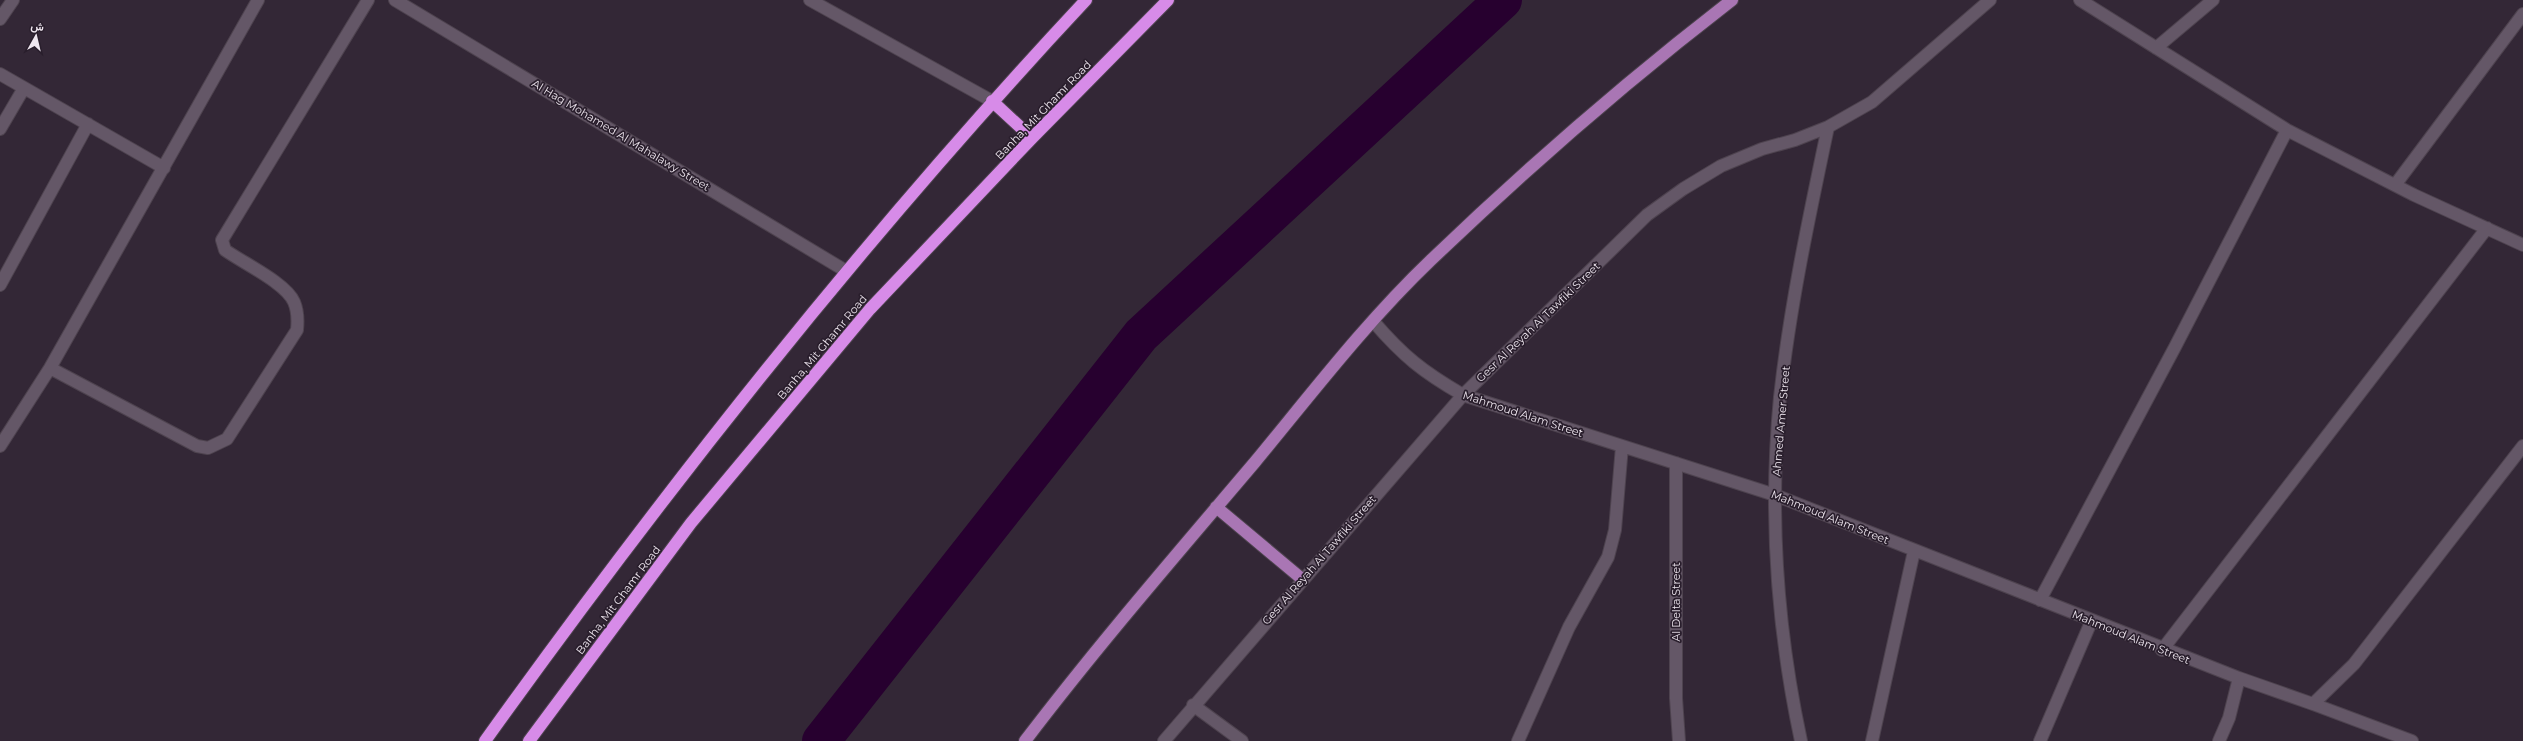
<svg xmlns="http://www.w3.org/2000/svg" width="2523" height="741" viewBox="0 0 2523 741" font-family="Montserrat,Vazirmatn,sans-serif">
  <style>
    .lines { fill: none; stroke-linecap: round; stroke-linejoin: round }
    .canal { stroke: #27002f; stroke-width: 38 }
    .minor-casing { stroke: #4e434f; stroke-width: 14 }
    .major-casing { stroke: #4e434f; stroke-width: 14 }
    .highway-casing { stroke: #4e434f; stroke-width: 14 }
    .minor { stroke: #645767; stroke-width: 12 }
    .major { stroke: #a976b4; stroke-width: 12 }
    .highway { stroke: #d78be8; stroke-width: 12 }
    .labels { text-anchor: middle; stroke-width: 3.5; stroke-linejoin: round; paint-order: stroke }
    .street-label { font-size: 11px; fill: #eee6ef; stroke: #291e2c }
  </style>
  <rect width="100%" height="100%" fill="#332736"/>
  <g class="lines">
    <!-- canal -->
    <path class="canal" d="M 821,741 L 1141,335 L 1503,0"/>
    <defs>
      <path id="minor" d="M 395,0 L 846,271
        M 810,0 L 992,101
        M 2080,0 L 2287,130 L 2414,195 L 2523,245
        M 0,19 L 13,0
        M 2156,48 L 2213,0
        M 0,74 L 164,168
        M 0,129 L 24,88
        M 2395,185 L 2523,14
        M 0,285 L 88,124
        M 1373,321 C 1403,356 1423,372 1463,395 L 1775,495 L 2239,678 L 2229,718 L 2219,741
        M 50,368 L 197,446 L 208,448 L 227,439 L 297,330 C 298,320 298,311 294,302 C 286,283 243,263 225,250 L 222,240 L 368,0
        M 0,446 L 50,368 L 258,0
        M 1676,463 L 1676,698 L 1679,741
        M 2040,600 L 2175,347 L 2287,130
        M 2162,650 L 2487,228
        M 2239,678 L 2313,704 L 2354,664 L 2523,446
        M 2313,704 L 2412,741
        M 1193,705 L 1242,741
        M 1164,741 L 1463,395 L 1647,215 L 1683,189 L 1721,166 L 1762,149 L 1795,140 L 1828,127 L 1872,102 L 1990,0
        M 1518,741 L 1569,627 L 1608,557 L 1615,530 L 1622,446
        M 1801,741 C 1777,629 1769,511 1780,397 C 1790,306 1809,217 1828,127
        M 1872,741 L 1914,551
        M 2040,741 L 2091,622"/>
      <path id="major" d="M 1216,507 L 1302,579
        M 1025,741 C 1098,645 1177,554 1255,462 C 1312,393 1367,321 1431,260 C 1527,168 1627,81 1732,0"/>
      <path id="highway" d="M 992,101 L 1032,138
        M 485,741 C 670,483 869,232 1086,0
        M 529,741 L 691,523 L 870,309 L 1032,138 L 1168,0"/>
    </defs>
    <!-- minor casing -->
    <use href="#minor" class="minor-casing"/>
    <!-- major casing -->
    <use href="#major" class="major-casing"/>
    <!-- highway casing -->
    <use href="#highway" class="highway-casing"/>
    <!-- minor -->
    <use href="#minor" class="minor"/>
    <!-- major -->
    <use href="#major" class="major"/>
    <!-- highway -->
    <use href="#highway" class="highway"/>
  </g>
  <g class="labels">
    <!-- street labels -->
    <g class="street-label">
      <text transform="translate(1043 110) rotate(-46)" y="4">Banha, Mit Ghamr Road</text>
      <text transform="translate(621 135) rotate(31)" y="4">Al Hag Mohamed Al Mahalawy Street</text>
      <text transform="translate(1538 322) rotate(-44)" y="4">Gesr Al Reyah Al Tawfiki Street</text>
      <text transform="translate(822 347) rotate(-50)" y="4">Banha, Mit Ghamr Road</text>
      <text transform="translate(1523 414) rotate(18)" y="4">Mahmoud Alam Street</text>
      <text transform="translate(1781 421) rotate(-85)" y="4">Ahmed Amer Street</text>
      <text transform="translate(1830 517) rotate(22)" y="4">Mahmoud Alam Street</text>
      <text transform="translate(1319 560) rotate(-49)" y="4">Gesr Al Reyah Al Tawfiki Street</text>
      <text transform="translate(618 600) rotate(-53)" y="4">Banha, Mit Ghamr Road</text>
      <text transform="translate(1676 602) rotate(-90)" y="4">Al Delta Street</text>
      <text transform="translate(2131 637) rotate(22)" y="4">Mahmoud Alam Street</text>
    </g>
  </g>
  <!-- north arrow -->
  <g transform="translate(36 36) rotate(8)" stroke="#291e2c" stroke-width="3" paint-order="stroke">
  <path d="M0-3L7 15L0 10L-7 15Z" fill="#eee6ef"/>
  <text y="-6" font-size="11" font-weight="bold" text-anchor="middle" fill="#eee6ef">ش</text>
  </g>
</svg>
